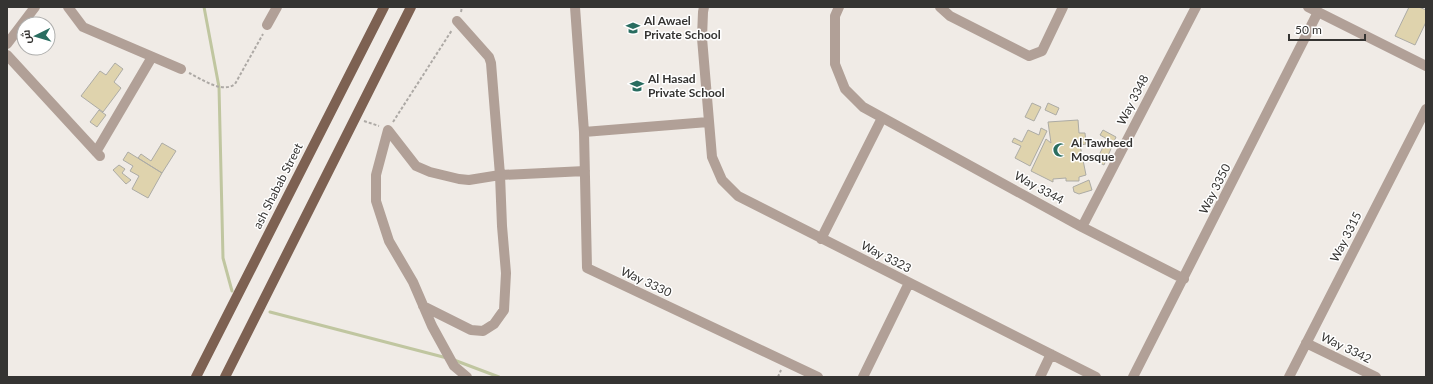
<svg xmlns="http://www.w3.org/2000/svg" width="1433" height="384" viewBox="0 0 1433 384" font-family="Lato,Cairo,sans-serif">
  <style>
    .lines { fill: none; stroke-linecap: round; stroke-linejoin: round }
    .stream { stroke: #c0c6a0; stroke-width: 3 }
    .building { fill: #dfd3ad; stroke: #acaba5 }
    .path { stroke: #ada9a5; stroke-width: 2; stroke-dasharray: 3 2; stroke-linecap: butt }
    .minor { stroke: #b1a097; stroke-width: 10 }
    .major { stroke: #7d6152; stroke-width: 10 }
    .labels { text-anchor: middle; stroke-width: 3; stroke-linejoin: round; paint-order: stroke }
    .poi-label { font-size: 12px; font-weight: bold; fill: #353432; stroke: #fff; text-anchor: start }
    .street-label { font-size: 12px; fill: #353432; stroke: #fff }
  </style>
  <rect width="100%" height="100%" fill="#f0ebe6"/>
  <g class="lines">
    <!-- stream -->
    <path class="stream" d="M 204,7 L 219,87 L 223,258 L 232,291
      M 270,312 L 447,358
      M 454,360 L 499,377"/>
  </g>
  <!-- building -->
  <path class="building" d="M 1409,7 L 1419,7 L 1426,10 L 1426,22 L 1415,45 L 1395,36 Z
    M 115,63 L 123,69 L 114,82 L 121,88 L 103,112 L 81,96 L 100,71 L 106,75 Z
    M 1032,103 L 1041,107 L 1034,121 L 1025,117 Z
    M 1048,103 L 1059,108 L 1056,115 L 1045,110 Z
    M 99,110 L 106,115 L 97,127 L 90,122 Z
    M 1078,120 L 1079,133 L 1085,133 L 1086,144 L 1080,145 L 1086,175 L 1079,177 L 1079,181 L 1066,181 L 1066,178 L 1053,179 L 1053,182 L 1031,171 L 1046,139 L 1051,143 L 1048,122 Z
    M 1041,128 L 1047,131 L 1030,166 L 1015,158 L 1021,146 L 1012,142 L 1014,138 L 1022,142 L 1028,130 L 1039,135 Z
    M 1103,130 L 1116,137 L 1104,165 L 1096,161 L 1107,139 L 1100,135 Z
    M 162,143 L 176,151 L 162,173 L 138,158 L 141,154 L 151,161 Z
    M 128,152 L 162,173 L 148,198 L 132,189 L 139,176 L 130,171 L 133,166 L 123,160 Z
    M 119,165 L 125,169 L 122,173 L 131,180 L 126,184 L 113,170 Z
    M 1089,180 L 1092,190 L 1079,194 L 1074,192 L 1073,187 Z"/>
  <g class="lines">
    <!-- path -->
    <path class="path" d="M 461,12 L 462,7
      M 189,73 C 202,79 222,94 235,84 L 263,34
      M 364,121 L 379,126
      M 393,122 L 452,30
      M 778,377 L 781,370"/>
    <!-- minor -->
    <path class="minor" d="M 68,7 L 83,27 L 181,69
      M 575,7 L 584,132 L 587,268 L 818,377
      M 704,7 L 703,12 L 702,38 L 712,157 L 722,180 L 738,196 L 1096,377
      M 839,7 L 835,16 L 835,64 L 845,89 L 863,107 L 1082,227 L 1184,279
      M 940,7 L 950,16 L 1029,56 L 1042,51 L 1063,7
      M 1308,7 L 1426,66
      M 267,25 L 277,7
      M 7,44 L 35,7
      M 7,55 L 100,156
      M 584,132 L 708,122
      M 96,152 L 152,57
      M 1082,227 L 1196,7
      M 821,239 L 882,118
      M 423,306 L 471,330 L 483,331 L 494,324 L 504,310 L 506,273 L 502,226 L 500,175 L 491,63 L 489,57 L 457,21
      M 1306,343 L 1376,377
      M 467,377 L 454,366 L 432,326 L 413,282 L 389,241 L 376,201 L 376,175 L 388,130 L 416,166 L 430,172 L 459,179 L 469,180 L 500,175 L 524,174 L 585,171
      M 863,377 L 909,283
      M 1040,377 L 1051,354
      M 1133,377 L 1318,12
      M 1289,377 L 1426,109"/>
    <!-- major -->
    <path class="major" d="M 196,377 L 384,7
      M 225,377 L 411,7"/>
  </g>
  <!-- icons -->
  <defs>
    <symbol id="school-bare" viewBox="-9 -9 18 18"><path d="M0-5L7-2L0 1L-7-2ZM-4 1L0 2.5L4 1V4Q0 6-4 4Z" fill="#296d60" stroke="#fff" stroke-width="2.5" paint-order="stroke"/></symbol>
    <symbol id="mosque-bare" viewBox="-9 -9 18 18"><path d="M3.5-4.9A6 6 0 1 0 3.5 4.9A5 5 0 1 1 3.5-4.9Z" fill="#296d60" stroke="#fff" stroke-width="2.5" paint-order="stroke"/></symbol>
  </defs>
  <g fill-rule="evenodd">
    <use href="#school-bare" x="623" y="18" width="20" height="20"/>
    <use href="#school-bare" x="627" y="76" width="20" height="20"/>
    <use href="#mosque-bare" x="1050" y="140" width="20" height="20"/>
  </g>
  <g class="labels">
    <!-- poi labels -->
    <g class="poi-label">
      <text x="644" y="25">Al Awael<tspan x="644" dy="14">Private School</tspan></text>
      <text x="648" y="83">Al Hasad<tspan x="648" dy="14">Private School</tspan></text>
      <text x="1071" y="147">Al Tawheed<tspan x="1071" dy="14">Mosque</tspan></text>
    </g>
    <!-- street labels -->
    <g class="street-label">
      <text transform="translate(1133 100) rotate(-63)" y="4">Way 3348</text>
      <text transform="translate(278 186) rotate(-63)" y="4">ash Shabab Street</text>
      <text transform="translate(1039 188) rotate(29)" y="4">Way 3344</text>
      <text transform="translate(1215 189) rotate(-63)" y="4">Way 3350</text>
      <text transform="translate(1346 237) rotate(-63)" y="4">Way 3315</text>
      <text transform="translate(886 257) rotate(27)" y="4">Way 3323</text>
      <text transform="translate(646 282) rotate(25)" y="4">Way 3330</text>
      <text transform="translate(1346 348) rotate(26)" y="4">Way 3342</text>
    </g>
  </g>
  <!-- border -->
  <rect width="1433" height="384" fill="none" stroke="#353432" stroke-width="16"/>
  <!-- north arrow -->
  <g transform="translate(36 36) rotate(265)"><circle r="19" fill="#ffffff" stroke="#aeaead"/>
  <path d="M0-3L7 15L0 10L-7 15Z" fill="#296d60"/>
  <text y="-6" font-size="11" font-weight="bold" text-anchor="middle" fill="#353432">ش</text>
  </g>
  <!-- scale -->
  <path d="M1289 34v6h76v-6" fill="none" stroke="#353432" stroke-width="2"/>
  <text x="1295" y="34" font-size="12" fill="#353432" stroke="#ffffff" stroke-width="3" paint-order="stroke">50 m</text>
</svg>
